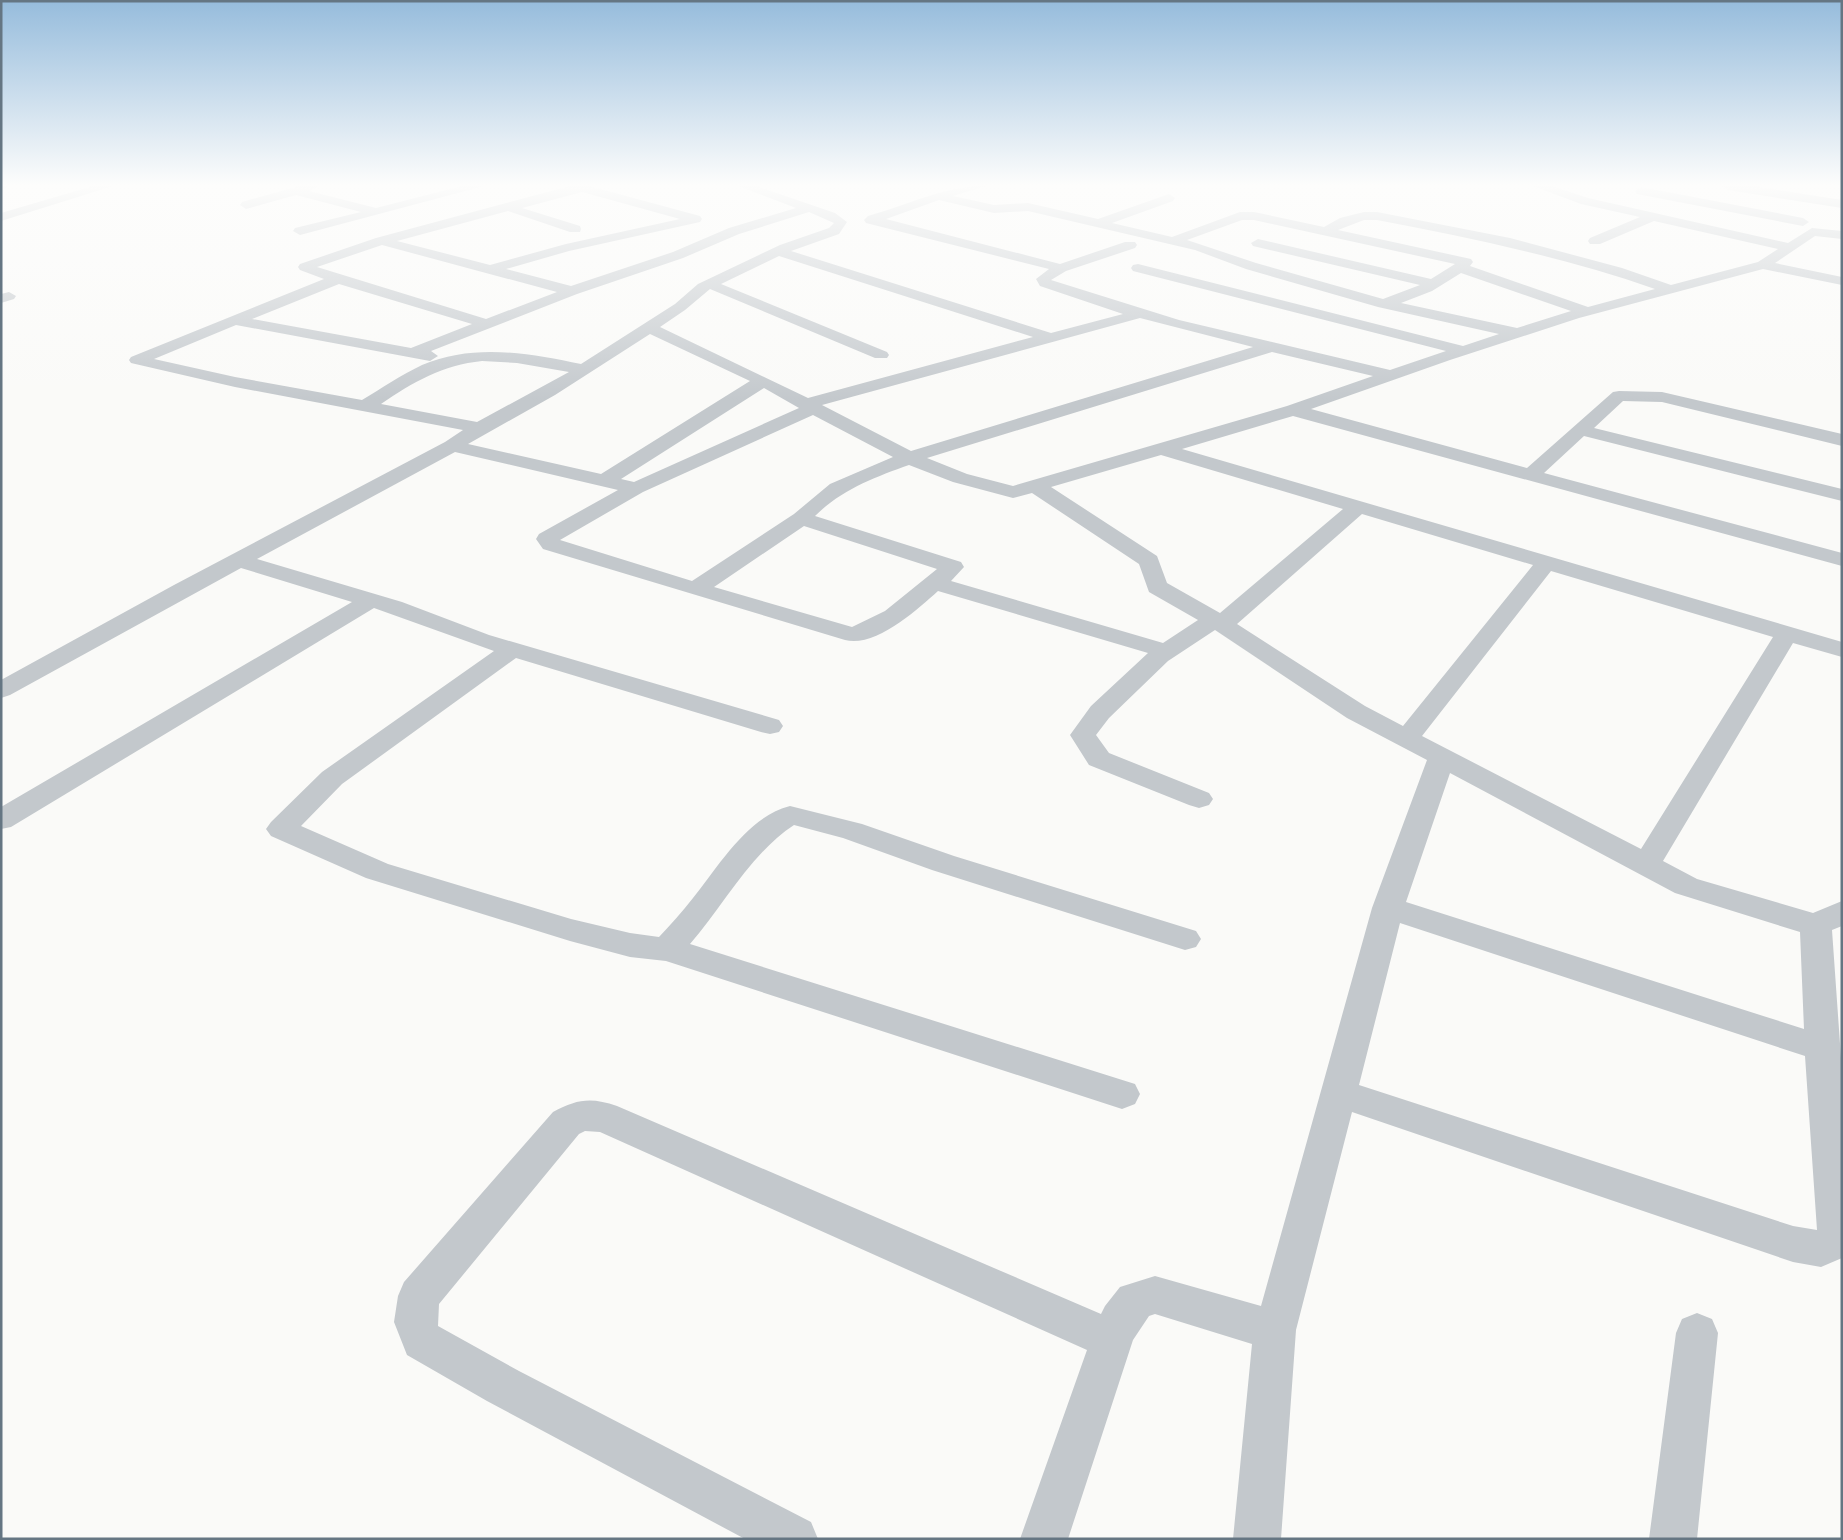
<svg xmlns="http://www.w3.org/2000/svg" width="1843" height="1540" viewBox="0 0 1843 1540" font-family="'Exo 2',sans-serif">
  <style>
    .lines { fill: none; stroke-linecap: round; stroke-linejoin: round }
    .street { fill: #c3c8cc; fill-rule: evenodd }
  </style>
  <rect width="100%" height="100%" fill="#fafaf8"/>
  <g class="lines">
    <!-- street -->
    <path class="street" d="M 1,186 L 9,186 L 1,190 Z
      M 93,186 L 113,186 L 1,221 L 1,213 Z
      M 299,186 L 319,186 L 309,191 L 376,208 L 462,186 L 484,186 L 300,235 L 293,231 L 295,228 L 361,212 L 296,195 L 246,209 L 240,205 L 242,202 Z
      M 570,186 L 589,186 L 700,216 L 702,219 L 700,222 L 569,251 L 506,269 L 571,286 L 673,252 L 729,228 L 796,208 L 738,186 L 756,186 L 835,213 L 847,222 L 839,234 L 791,251 L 1051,333 L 1123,314 L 1040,286 L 1036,279 L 1049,269 L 866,223 L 864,220 L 868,216 C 908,205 943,186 986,186 L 953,196 L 994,205 L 1028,203 L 1098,219 L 1169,194 L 1175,198 L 1173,201 L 1112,223 L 1172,237 L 1240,212 L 1254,212 L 1324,227 L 1340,218 L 1364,212 L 1377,212 L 1510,238 L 1622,268 L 1671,285 L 1758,262 L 1778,249 L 1654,221 L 1600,244 L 1590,244 L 1588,241 L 1590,238 L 1640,217 L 1581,204 L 1533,186 L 1552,186 L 1588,198 L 1788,243 L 1812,228 L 1842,231 L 1842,239 L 1815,236 L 1775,263 L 1842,277 L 1842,285 L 1763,269 L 1579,318 L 1450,360 L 1311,409 L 1527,468 L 1613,392 L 1619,391 L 1662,392 L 1842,434 L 1842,446 L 1662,402 L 1623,401 L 1594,428 L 1842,489 L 1842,501 L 1584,436 L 1544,473 L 1842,553 L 1842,566 L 1293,416 L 1182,449 L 1842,642 L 1842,657 L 1793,643 L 1663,861 L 1697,879 L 1813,913 L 1842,901 L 1842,926 L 1832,930 L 1842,1072 L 1842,1258 L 1821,1267 L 1793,1262 L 1352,1112 L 1296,1330 L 1281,1539 L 1233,1539 L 1252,1344 L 1155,1314 L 1149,1316 L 1133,1340 L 1068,1539 L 1020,1539 L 1087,1350 L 600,1132 L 585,1131 L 579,1134 L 439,1304 L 438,1326 L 519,1371 L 811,1522 L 818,1539 L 745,1539 L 487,1401 L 407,1355 L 394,1322 L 398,1296 L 404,1282 L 553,1112 C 577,1099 591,1097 617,1106 L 1101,1314 L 1105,1306 L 1120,1287 L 1155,1276 L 1261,1306 L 1372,908 L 1427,760 L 1347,718 L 1215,630 L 1168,661 L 1109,718 L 1096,735 L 1109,753 L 1209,793 L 1213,799 L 1209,805 L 1199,808 L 1189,805 L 1089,765 L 1070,735 L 1091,706 L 1148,653 L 938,591 C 917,610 875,648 845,640 L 543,549 L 536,539 L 539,534 L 618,490 L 455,452 L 257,559 L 402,602 L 489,635 L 779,720 L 783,726 L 779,732 L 770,734 L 761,732 L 516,658 L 342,784 L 301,826 L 388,864 L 571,919 L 630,933 L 659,937 C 671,924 682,912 693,898 C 719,866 747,817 790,806 L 862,824 L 954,856 L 1196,931 L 1201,939 L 1196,947 L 1185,950 L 932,870 L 843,838 L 794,825 C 750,854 724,905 690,944 L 1135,1084 L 1140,1094 L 1135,1104 L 1122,1109 L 666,961 L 630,957 L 570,941 L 366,878 L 271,836 L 266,829 L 271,822 L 322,772 L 494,651 L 374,608 L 11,827 L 1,829 L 1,807 L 352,602 L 241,568 L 10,695 L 1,698 L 1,680 L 174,585 L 445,442 L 463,430 L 235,387 L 131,363 L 129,360 L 131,357 L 324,279 L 300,270 L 298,267 L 300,264 L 376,238 ZM 582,192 L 680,219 L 566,244 L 490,265 L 397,241 L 508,211 L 570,232 L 580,232 L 581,229 L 580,226 L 522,208 ZM 939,200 L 994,213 L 1028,211 L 1195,250 L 1246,269 L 1378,307 L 1499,334 L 1463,346 L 1138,264 L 1133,265 L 1131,268 L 1133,271 L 1446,351 L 1390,370 L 1179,320 L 1051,280 L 1066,271 L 1135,248 L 1137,245 L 1135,242 L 1125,242 L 1060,264 L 886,219 ZM 809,212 L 834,223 L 829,228 L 780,245 L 698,284 L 675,304 L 581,364 C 528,353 474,343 422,365 C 401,375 382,388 362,400 L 235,377 L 154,359 L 236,325 L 430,361 L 438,356 L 431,351 L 577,294 L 683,258 L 739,234 ZM 1242,220 L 1254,220 L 1455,264 L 1431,279 L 1258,239 L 1251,243 L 1253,246 L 1420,285 L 1383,299 L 1256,263 L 1187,240 ZM 1364,220 L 1377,220 C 1471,238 1564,257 1655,289 L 1588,307 L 1470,266 L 1473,262 L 1471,259 L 1338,230 ZM 382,245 L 557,292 L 486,319 L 317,267 ZM 779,256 L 1033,337 L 808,398 L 660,327 L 685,310 L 710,289 L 875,358 L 887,358 L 889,355 L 887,352 L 721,284 ZM 1461,273 L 1571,311 L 1517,328 L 1401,303 L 1432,291 ZM 339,284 L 472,324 L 411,348 L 252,319 ZM 1140,318 L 1253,347 L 911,451 L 822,405 ZM 650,334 L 750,381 L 601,474 L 468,444 L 555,395 ZM 1272,352 L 1373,376 L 1287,406 L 1013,486 L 967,474 L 927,458 ZM 482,361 L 517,363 L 569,372 L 477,422 L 381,404 C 413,382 443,365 482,361 ZM 764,388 L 799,408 L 634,482 L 621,479 ZM 813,415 L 893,457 L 830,484 L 794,514 L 692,581 L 560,540 L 643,492 ZM 1161,455 L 1343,509 L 1220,613 L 1167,583 L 1157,556 L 1051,487 ZM 909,465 L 953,482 L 1013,498 L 1032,493 L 1139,564 L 1149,592 L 1198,620 L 1163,643 L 951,581 L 964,567 L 961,562 L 815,516 C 841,490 875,477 909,465 ZM 1362,514 L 1533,565 L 1403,726 L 1365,706 L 1237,624 ZM 804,526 L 937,569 L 885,611 L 852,627 L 714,587 ZM 1551,571 L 1773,637 L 1641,849 L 1422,736 ZM 1450,773 L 1675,893 L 1800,932 L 1804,1029 L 1406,902 ZM 1400,923 L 1805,1056 L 1817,1230 L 1793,1226 L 1359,1085 Z
      M 1722,186 L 1753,186 L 1842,200 L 1842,208 L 1728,190 Z
      M 1641,187 L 1803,218 L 1809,222 L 1803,226 L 1637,194 L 1635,191 Z
      M 9,292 L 16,296 L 14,299 L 1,303 L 1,294 Z
      M 1697,1313 L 1712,1319 L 1718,1333 L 1697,1539 L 1649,1539 L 1676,1333 L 1682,1319 Z"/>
  </g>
  <!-- sky -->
  <linearGradient id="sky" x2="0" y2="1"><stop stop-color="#96bcdc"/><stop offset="0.46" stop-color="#fdfdfc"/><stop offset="1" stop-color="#fdfdfc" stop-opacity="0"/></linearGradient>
  <rect width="1843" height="402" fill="url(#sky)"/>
  <!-- border -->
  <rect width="1843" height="1540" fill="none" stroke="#657683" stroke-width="5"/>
</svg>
